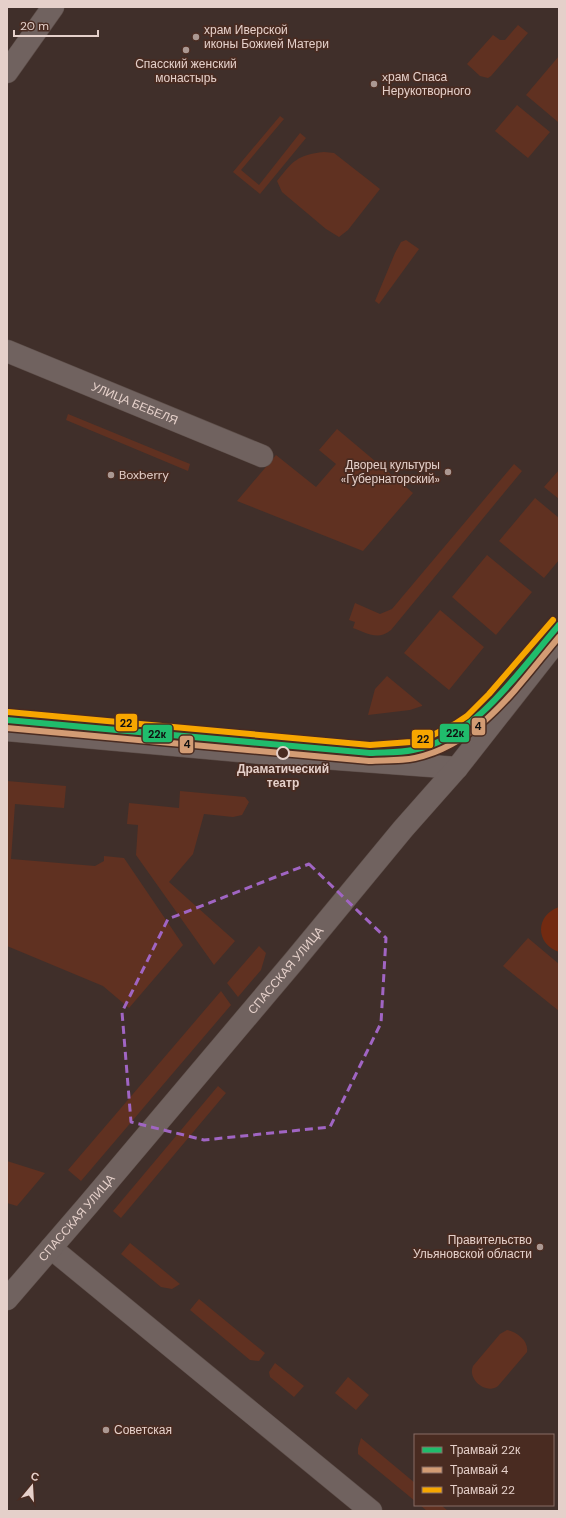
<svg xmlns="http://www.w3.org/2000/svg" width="566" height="1518" viewBox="0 0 566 1518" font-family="'DM Sans',sans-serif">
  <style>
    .green { fill: #603121 }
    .water { fill: #722a11 }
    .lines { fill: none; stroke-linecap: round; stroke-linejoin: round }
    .minor-casing { stroke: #5c4d48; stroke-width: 23 }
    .minor { stroke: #70625f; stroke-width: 22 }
    .tram-1-casing { stroke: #492b21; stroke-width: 9 }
    .tram-2-casing { stroke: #492b21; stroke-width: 9 }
    .tram-3-casing { stroke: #492b21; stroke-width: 9 }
    .tram-1 { stroke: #20bc6c; stroke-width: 6 }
    .tram-2 { stroke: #d39c74; stroke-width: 6 }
    .tram-3 { stroke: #f7a600; stroke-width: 6 }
    .marked { fill: none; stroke: #a065c3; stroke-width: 3; stroke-dasharray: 8 5; stroke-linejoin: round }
    .poi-dot { fill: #ab9892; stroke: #492b21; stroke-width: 1.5 }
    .stop-dot { fill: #492b21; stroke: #e5d0ca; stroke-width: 2 }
    .labels { text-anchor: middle; stroke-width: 3.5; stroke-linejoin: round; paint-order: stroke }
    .poi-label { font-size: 12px; fill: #e5d0ca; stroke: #492b21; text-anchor: start }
    .street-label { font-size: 12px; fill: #e5d0ca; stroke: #492b21 }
    .stop-label { font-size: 12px; font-weight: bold; fill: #e5d0ca; stroke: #492b21 }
    .line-badge { stroke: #492b21; stroke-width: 1.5 }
    .pale-badge-label { font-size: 11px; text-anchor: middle; font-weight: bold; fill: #111 }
  </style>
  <rect width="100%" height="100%" fill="#402f2a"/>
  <!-- green -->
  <path class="green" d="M 518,25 L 528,33 L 491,76 L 488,78 L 480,76 L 467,64 L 493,35 L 500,40 L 505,40 Z
    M 559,56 L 559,121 L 558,122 L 526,95 Z
    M 517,105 L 550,132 L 528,158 L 495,131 Z
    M 280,116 L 284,119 L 241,170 L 259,185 L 300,133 L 306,138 L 260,194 L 233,172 Z
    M 324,152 L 334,153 L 380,189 L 348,230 L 339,237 L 326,229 L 282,192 L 277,181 C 293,161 297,155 324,152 Z
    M 406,240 L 419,249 L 379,304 L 375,301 L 395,253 L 401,242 Z
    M 68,414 L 190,464 L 188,471 L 66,420 Z
    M 337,429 L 413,493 L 363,551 L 237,501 L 276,455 L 316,487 L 336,464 L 319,450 Z
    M 514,464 L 522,471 L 391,630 C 378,641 367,633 353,628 L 355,622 L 349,620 L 355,603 L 380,614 L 392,609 Z
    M 559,470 L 559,499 L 544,487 Z
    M 535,498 L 559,518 L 559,560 L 544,578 L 499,541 Z
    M 487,555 L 532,592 L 496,635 L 452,597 Z
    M 440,610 L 484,647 L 449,690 L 404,653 Z
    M 387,676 L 422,705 L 422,706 L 410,710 L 368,715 L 375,689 Z
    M 7,781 L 66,786 L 64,808 L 15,804 L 11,859 L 95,866 L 104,861 L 104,856 L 124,858 L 183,945 L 129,1008 L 103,986 L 7,946 Z
    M 180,791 L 245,797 L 249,802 L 242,815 L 233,817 L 204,814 L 193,854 L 169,882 L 235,941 L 214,965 L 136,855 L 138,825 L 127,824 L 129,803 L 179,808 Z
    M 528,938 L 559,964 L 559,1011 L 503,966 Z
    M 259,946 L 266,953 L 261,970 L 238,997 L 227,983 Z
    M 221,991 L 231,1005 L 81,1181 L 68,1170 Z
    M 218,1086 L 226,1093 L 121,1218 L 113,1211 Z
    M 7,1161 L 45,1173 L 17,1206 L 7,1203 Z
    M 130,1243 L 180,1284 L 172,1289 L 161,1287 L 121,1254 Z
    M 199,1299 L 265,1353 L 259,1361 L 250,1360 L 190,1310 Z
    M 507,1330 C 517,1332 529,1341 527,1352 L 498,1386 C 487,1395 467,1380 473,1366 L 500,1334 Z
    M 275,1363 L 304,1386 L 294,1397 L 270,1377 L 269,1372 Z
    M 348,1377 L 369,1395 L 356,1410 L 335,1393 Z
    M 361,1438 L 415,1483 L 415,1501 L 358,1454 L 358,1448 Z
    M 420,1505 L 441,1505 L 448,1511 L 427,1511 Z"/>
  <!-- water -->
  <path class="water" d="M 559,907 L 559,952 C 535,944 535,915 559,907 Z"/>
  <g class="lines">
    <defs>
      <g id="minor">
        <path d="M 7,72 L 53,7"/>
        <path id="s1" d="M 7,351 L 262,456"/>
        <path d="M 7,730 L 283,755 L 457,768"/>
        <path d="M 51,1248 L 371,1511"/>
        <path id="s2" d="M 7,1299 L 88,1205 L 294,961 L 403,829 L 457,768 L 559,638"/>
      </g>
    </defs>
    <!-- minor casing -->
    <use href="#minor" class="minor-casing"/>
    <!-- minor -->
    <use href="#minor" class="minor"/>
    <defs>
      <path id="tram-1" d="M 7,720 L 370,753 C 384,752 399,753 413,750 C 476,738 519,671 559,625"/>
      <path id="tram-2" d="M 7,728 L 369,761 C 384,760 400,761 415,758 C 480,744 519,684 559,637"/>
      <path id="tram-3" d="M 8,712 L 370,745 L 411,742 L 427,738 L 455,724 L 467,716 L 489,694 L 553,620"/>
    </defs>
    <!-- tram-1 casing -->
    <use href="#tram-1" class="tram-1-casing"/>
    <!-- tram-2 casing -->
    <use href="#tram-2" class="tram-2-casing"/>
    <!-- tram-3 casing -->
    <use href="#tram-3" class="tram-3-casing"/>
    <!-- tram-1 -->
    <use href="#tram-1" class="tram-1"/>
    <!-- tram-2 -->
    <use href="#tram-2" class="tram-2"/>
    <!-- tram-3 -->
    <use href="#tram-3" class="tram-3"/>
  </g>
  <!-- marked area -->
  <path class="marked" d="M 309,864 L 386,938 L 381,1023 L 330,1127 L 204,1140 L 131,1122 L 122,1012 L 168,919 Z"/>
  <!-- markers -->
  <g class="poi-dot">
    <circle cx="196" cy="37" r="4"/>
    <circle cx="186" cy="50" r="4"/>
    <circle cx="374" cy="84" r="4"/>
    <circle cx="448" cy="472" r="4"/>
    <circle cx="111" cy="475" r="4"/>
    <circle cx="540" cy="1247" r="4"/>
    <circle cx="106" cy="1430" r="4"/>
  </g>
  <circle class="stop-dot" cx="283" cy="753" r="6"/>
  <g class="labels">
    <!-- poi labels -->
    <g class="poi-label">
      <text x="204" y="34">храм Иверской<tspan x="204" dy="14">иконы Божией Матери</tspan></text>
      <text x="186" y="68" text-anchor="middle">Спасский женский<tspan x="186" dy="14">монастырь</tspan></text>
      <text x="382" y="81">xрам Спаса<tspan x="382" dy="14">Нерукотворного</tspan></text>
      <text x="440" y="469" text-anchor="end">Дворец культуры<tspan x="440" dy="14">«Губернаторский»</tspan></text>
      <text x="119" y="479">Boxberry</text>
      <text x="532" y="1244" text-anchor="end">Правительство<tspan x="532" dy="14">Ульяновской области</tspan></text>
      <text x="114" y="1434">Советская</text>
    </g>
    <!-- street labels -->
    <g class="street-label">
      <text dy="4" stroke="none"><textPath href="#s1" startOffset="138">УЛИЦА БЕБЕЛЯ</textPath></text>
      <text dy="4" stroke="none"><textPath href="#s2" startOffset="431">СПАССКАЯ УЛИЦА</textPath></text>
      <text dy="4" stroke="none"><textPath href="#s2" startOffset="107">СПАССКАЯ УЛИЦА</textPath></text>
    </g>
    <!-- stop labels -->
    <g class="stop-label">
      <text x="283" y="773">Драматический<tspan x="283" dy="14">театр</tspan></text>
    </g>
  </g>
  <g class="line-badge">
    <rect x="115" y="713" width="23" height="19" rx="4" fill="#f7a600"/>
    <rect x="471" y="717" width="15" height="19" rx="4" fill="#d39c74"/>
    <rect x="439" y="723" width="31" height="20" rx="4" fill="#20bc6c"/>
    <rect x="142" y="724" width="31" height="19" rx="4" fill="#20bc6c"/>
    <rect x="411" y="729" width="23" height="20" rx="4" fill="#f7a600"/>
    <rect x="179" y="735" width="15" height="19" rx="4" fill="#d39c74"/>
  </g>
  <g class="pale-badge-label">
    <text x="126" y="727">22</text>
    <text x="478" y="730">4</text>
    <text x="455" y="737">22к</text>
    <text x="157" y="738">22к</text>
    <text x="423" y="743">22</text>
    <text x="187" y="748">4</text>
  </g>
  <!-- border -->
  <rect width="566" height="1518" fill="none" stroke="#e5d0ca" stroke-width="16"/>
  <!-- legend -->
  <rect x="414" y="1434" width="140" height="72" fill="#492b21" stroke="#876d65"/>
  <rect x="422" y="1447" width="20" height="6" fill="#20bc6c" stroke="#876d65"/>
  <text x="450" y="1454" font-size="12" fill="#e5d0ca">Трамвай 22к</text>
  <rect x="422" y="1467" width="20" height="6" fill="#d39c74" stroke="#876d65"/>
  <text x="450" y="1474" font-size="12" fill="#e5d0ca">Трамвай 4</text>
  <rect x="422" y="1487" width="20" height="6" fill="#f7a600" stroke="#876d65"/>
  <text x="450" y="1494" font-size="12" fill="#e5d0ca">Трамвай 22</text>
  <!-- north arrow -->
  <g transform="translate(32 1486) rotate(18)" stroke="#492b21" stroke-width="3" paint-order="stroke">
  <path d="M0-3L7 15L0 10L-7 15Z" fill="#e5d0ca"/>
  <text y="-6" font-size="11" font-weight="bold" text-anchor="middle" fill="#e5d0ca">С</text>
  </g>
  <!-- scale -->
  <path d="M14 30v6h84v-6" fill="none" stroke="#e5d0ca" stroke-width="2"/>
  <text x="20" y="30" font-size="12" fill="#e5d0ca" stroke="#492b21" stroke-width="3" paint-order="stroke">20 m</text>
</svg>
